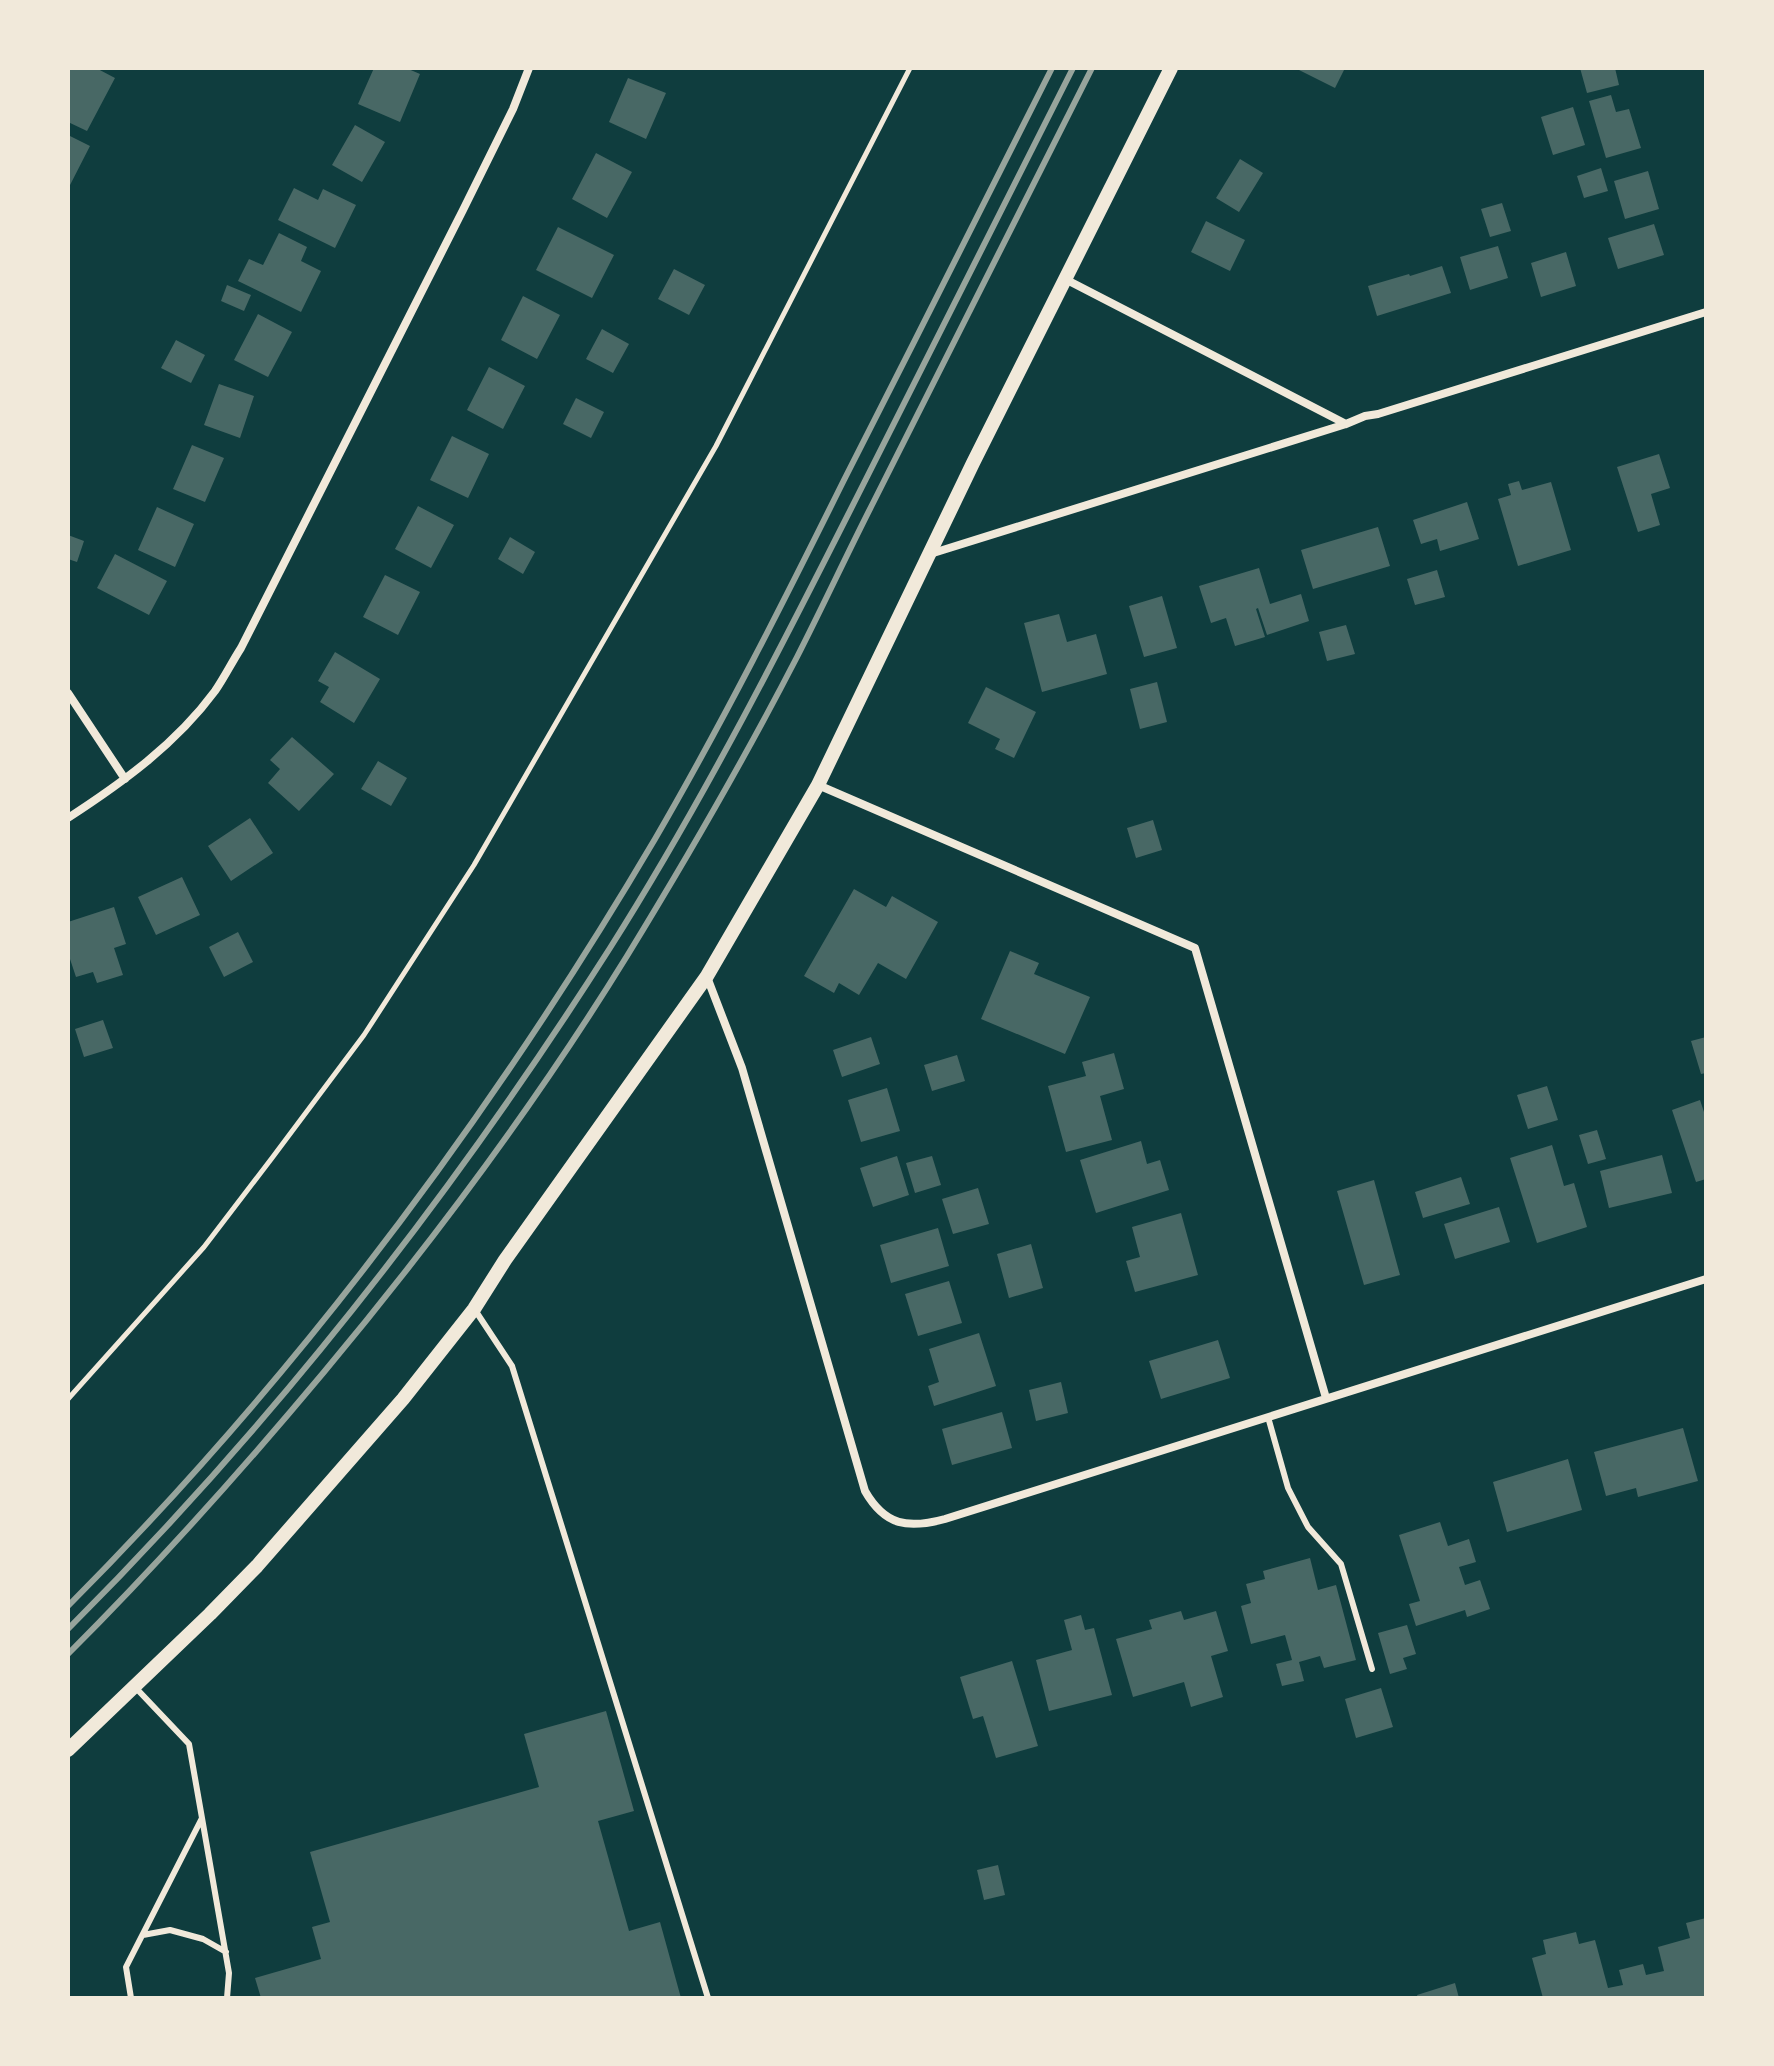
<svg xmlns="http://www.w3.org/2000/svg" width="1774" height="2066" viewBox="0 0 1774 2066" font-family="'PT Serif',serif">
  <style>
    .building { fill: #486865 }
    .lines { fill: none; stroke-linecap: round; stroke-linejoin: round }
    .path { stroke: #f1e9da; stroke-width: 5 }
    .service { stroke: #f1e9da; stroke-width: 6 }
    .minor { stroke: #f1e9da; stroke-width: 8 }
    .tertiary { stroke: #f1e9da; stroke-width: 14 }
    .rail { stroke: #97a49c; stroke-width: 6 }
  </style>
  <rect width="100%" height="100%" fill="#0f3d3e"/>
  <!-- building -->
  <path class="building" d="M 68,68 L 96,68 L 115,78 L 87,131 L 68,122 Z
    M 374,68 L 406,68 L 420,74 L 400,122 L 358,104 Z
    M 1295,68 L 1345,68 L 1335,88 Z
    M 1580,68 L 1615,68 L 1619,85 L 1587,93 Z
    M 628,78 L 666,93 L 646,139 L 609,122 Z
    M 1611,95 L 1616,112 L 1629,109 L 1641,148 L 1606,158 L 1589,101 Z
    M 1573,107 L 1585,145 L 1553,155 L 1541,117 Z
    M 355,125 L 385,142 L 362,182 L 332,165 Z
    M 68,135 L 90,146 L 68,189 Z
    M 596,153 L 632,172 L 607,218 L 572,199 Z
    M 1240,159 L 1263,173 L 1239,212 L 1216,198 Z
    M 1601,168 L 1608,191 L 1584,198 L 1577,176 Z
    M 1648,171 L 1659,209 L 1625,219 L 1614,181 Z
    M 294,188 L 318,200 L 323,189 L 356,205 L 335,248 L 278,220 Z
    M 1502,203 L 1511,231 L 1490,237 L 1481,209 Z
    M 1206,221 L 1245,240 L 1230,271 L 1191,252 Z
    M 1654,224 L 1664,255 L 1618,269 L 1608,238 Z
    M 558,227 L 614,255 L 592,298 L 536,270 Z
    M 279,233 L 307,247 L 301,261 L 321,271 L 301,312 L 238,281 L 249,259 L 263,265 Z
    M 1498,246 L 1508,278 L 1470,290 L 1460,257 Z
    M 1566,252 L 1576,286 L 1541,297 L 1531,263 Z
    M 1442,266 L 1451,293 L 1377,316 L 1368,286 L 1409,274 L 1410,276 Z
    M 674,269 L 705,285 L 689,315 L 658,299 Z
    M 227,285 L 251,295 L 244,311 L 221,301 Z
    M 523,296 L 560,315 L 537,359 L 501,340 Z
    M 258,314 L 292,332 L 268,377 L 234,360 Z
    M 602,329 L 629,344 L 613,373 L 586,359 Z
    M 176,340 L 205,355 L 191,383 L 161,368 Z
    M 489,367 L 525,386 L 503,429 L 467,410 Z
    M 219,384 L 254,396 L 240,438 L 204,425 Z
    M 576,398 L 604,412 L 591,438 L 563,424 Z
    M 452,436 L 489,454 L 468,498 L 430,480 Z
    M 192,445 L 224,458 L 205,502 L 173,489 Z
    M 1659,454 L 1670,488 L 1651,494 L 1660,525 L 1638,532 L 1617,467 Z
    M 1519,481 L 1522,490 L 1551,482 L 1571,550 L 1518,566 L 1498,499 L 1511,495 L 1508,484 Z
    M 1467,502 L 1479,539 L 1440,551 L 1437,539 L 1421,544 L 1413,520 Z
    M 418,506 L 454,525 L 431,568 L 395,549 Z
    M 157,507 L 194,524 L 175,567 L 138,550 Z
    M 1378,527 L 1390,566 L 1313,589 L 1301,550 Z
    M 68,535 L 84,541 L 77,562 L 68,559 Z
    M 510,537 L 535,552 L 523,574 L 498,559 Z
    M 115,554 L 167,581 L 149,615 L 97,588 Z
    M 1259,568 L 1270,604 L 1301,594 L 1309,621 L 1267,635 L 1258,608 L 1256,609 L 1265,637 L 1235,646 L 1226,618 L 1211,623 L 1199,586 Z
    M 1437,570 L 1445,597 L 1415,605 L 1407,579 Z
    M 385,575 L 420,592 L 398,635 L 363,617 Z
    M 1162,596 L 1177,648 L 1144,657 L 1129,606 Z
    M 1059,614 L 1067,642 L 1096,634 L 1107,674 L 1042,692 L 1024,623 Z
    M 1346,625 L 1355,654 L 1327,661 L 1319,632 Z
    M 335,652 L 380,679 L 354,723 L 320,702 L 329,687 L 318,681 Z
    M 1157,682 L 1167,722 L 1140,729 L 1130,689 Z
    M 986,687 L 1036,712 L 1014,758 L 995,749 L 1000,739 L 968,723 Z
    M 292,737 L 334,774 L 299,811 L 268,783 L 280,769 L 270,760 Z
    M 378,761 L 407,778 L 391,806 L 361,789 Z
    M 250,818 L 273,853 L 231,881 L 208,846 Z
    M 1153,820 L 1162,850 L 1136,858 L 1127,828 Z
    M 182,877 L 200,915 L 156,935 L 138,897 Z
    M 854,889 L 886,907 L 892,896 L 938,922 L 906,979 L 878,963 L 859,995 L 839,983 L 834,993 L 804,976 Z
    M 114,907 L 126,944 L 114,948 L 123,975 L 97,983 L 93,972 L 76,977 L 68,953 L 68,922 Z
    M 238,932 L 253,962 L 224,977 L 209,947 Z
    M 1010,951 L 1039,963 L 1034,974 L 1090,997 L 1065,1054 L 981,1019 Z
    M 103,1020 L 113,1048 L 84,1057 L 75,1029 Z
    M 871,1037 L 880,1064 L 842,1077 L 833,1050 Z
    M 1706,1037 L 1706,1073 L 1701,1074 L 1691,1041 Z
    M 1114,1053 L 1124,1089 L 1100,1096 L 1112,1140 L 1066,1152 L 1048,1086 L 1086,1076 L 1082,1062 Z
    M 957,1055 L 965,1081 L 932,1091 L 924,1065 Z
    M 1547,1086 L 1558,1120 L 1528,1129 L 1517,1095 Z
    M 887,1088 L 900,1131 L 861,1142 L 848,1100 Z
    M 1700,1100 L 1706,1118 L 1706,1179 L 1696,1182 L 1672,1110 Z
    M 1597,1130 L 1606,1159 L 1588,1164 L 1579,1135 Z
    M 1141,1141 L 1147,1164 L 1160,1160 L 1169,1190 L 1096,1213 L 1080,1160 Z
    M 1552,1145 L 1564,1186 L 1574,1183 L 1587,1227 L 1537,1243 L 1510,1158 Z
    M 1662,1155 L 1672,1193 L 1609,1208 L 1600,1171 Z
    M 897,1156 L 909,1195 L 873,1207 L 860,1168 Z
    M 932,1156 L 941,1185 L 915,1193 L 906,1163 Z
    M 1461,1177 L 1470,1204 L 1423,1218 L 1415,1192 Z
    M 1374,1180 L 1400,1275 L 1364,1285 L 1337,1191 Z
    M 978,1188 L 989,1224 L 953,1234 L 942,1199 Z
    M 1499,1207 L 1510,1242 L 1455,1259 L 1444,1224 Z
    M 1181,1213 L 1198,1275 L 1135,1292 L 1126,1261 L 1140,1257 L 1132,1227 Z
    M 938,1228 L 949,1266 L 891,1283 L 880,1245 Z
    M 1031,1244 L 1043,1288 L 1009,1298 L 997,1254 Z
    M 949,1281 L 962,1323 L 918,1336 L 905,1294 Z
    M 979,1333 L 996,1386 L 934,1406 L 928,1386 L 939,1382 L 929,1349 Z
    M 1218,1340 L 1230,1378 L 1161,1399 L 1149,1361 Z
    M 1061,1382 L 1068,1413 L 1036,1421 L 1029,1390 Z
    M 1002,1412 L 1012,1448 L 952,1465 L 942,1429 Z
    M 1683,1428 L 1698,1481 L 1638,1497 L 1636,1488 L 1606,1496 L 1594,1452 Z
    M 1568,1459 L 1582,1510 L 1507,1532 L 1493,1482 Z
    M 1440,1522 L 1448,1546 L 1469,1539 L 1476,1562 L 1459,1567 L 1465,1585 L 1480,1580 L 1490,1609 L 1467,1617 L 1465,1610 L 1416,1626 L 1409,1604 L 1420,1601 L 1399,1535 Z
    M 1310,1558 L 1318,1590 L 1336,1585 L 1356,1660 L 1324,1668 L 1320,1656 L 1299,1662 L 1304,1681 L 1282,1686 L 1276,1664 L 1292,1660 L 1285,1635 L 1251,1644 L 1241,1606 L 1251,1603 L 1246,1584 L 1265,1579 L 1263,1571 Z
    M 1181,1611 L 1184,1620 L 1216,1611 L 1228,1651 L 1211,1656 L 1223,1697 L 1191,1707 L 1184,1682 L 1133,1697 L 1116,1639 L 1152,1629 L 1149,1620 Z
    M 1081,1615 L 1085,1630 L 1094,1628 L 1112,1695 L 1049,1711 L 1036,1660 L 1072,1650 L 1064,1620 Z
    M 1407,1625 L 1416,1654 L 1403,1658 L 1407,1669 L 1390,1674 L 1378,1633 Z
    M 1012,1661 L 1038,1746 L 996,1758 L 983,1716 L 973,1719 L 960,1677 Z
    M 1381,1688 L 1393,1727 L 1356,1738 L 1345,1699 Z
    M 606,1711 L 634,1811 L 598,1821 L 629,1931 L 660,1922 L 681,1998 L 261,1998 L 255,1978 L 321,1959 L 312,1927 L 330,1922 L 310,1852 L 539,1787 L 524,1734 Z
    M 998,1865 L 1005,1895 L 984,1900 L 977,1870 Z
    M 1706,1918 L 1706,1998 L 1543,1998 L 1532,1958 L 1546,1954 L 1543,1940 L 1576,1932 L 1579,1944 L 1595,1940 L 1608,1988 L 1623,1985 L 1619,1970 L 1643,1964 L 1646,1975 L 1664,1971 L 1658,1947 L 1690,1938 L 1686,1923 Z
    M 1455,1983 L 1459,1998 L 1418,1998 L 1417,1995 Z"/>
  <g class="lines">
    <!-- path -->
    <path class="path" d="M 68,1399 L 204,1247 L 272,1158 L 364,1035 L 474,865 L 716,446 L 910,68"/>
    <!-- service -->
    <path class="service" d="M 475,1310 L 512,1366 L 708,1998
      M 1268,1417 L 1288,1488 L 1308,1527 L 1341,1564 L 1372,1669
      M 202,1818 L 229,1973 L 227,1998
      M 143,1935 L 170,1930 L 203,1939 L 226,1952
      M 131,1998 L 126,1967 L 202,1818 L 189,1744 L 134,1686"/>
    <!-- minor -->
    <path class="minor" d="M 1065,279 L 1346,424
      M 930,554 L 1346,424 L 1365,416 L 1378,414 L 1706,312
      M 68,693 L 125,779
      M 818,785 L 1195,948 L 1326,1398
      M 68,818 C 122,783 176,744 215,691 C 224,678 232,662 241,648 L 463,210 L 513,109 L 529,68
      M 707,977 L 742,1068 L 865,1491 C 885,1526 908,1529 945,1519 L 1706,1279"/>
    <!-- tertiary -->
    <path class="tertiary" d="M 68,1750 L 210,1614 L 257,1566 L 403,1399 L 474,1309 L 505,1260 L 707,976 L 818,785 L 973,463 L 1171,68"/>
    <!-- rail -->
    <path class="rail" d="M 68,1606 C 296,1377 491,1117 655,839 C 723,722 784,601 844,480 C 914,343 983,205 1052,68
      M 68,1629 C 273,1424 454,1193 610,948 C 705,798 786,638 866,479 C 935,342 1004,205 1073,68
      M 68,1654 C 158,1564 243,1469 324,1372 C 435,1239 537,1102 627,956 C 687,858 745,758 797,657 C 823,606 847,554 873,503 C 946,358 1019,213 1092,68"/>
  </g>
  <!-- border -->
  <rect width="1774" height="2066" fill="none" stroke="#f1e9da" stroke-width="140"/>
</svg>
